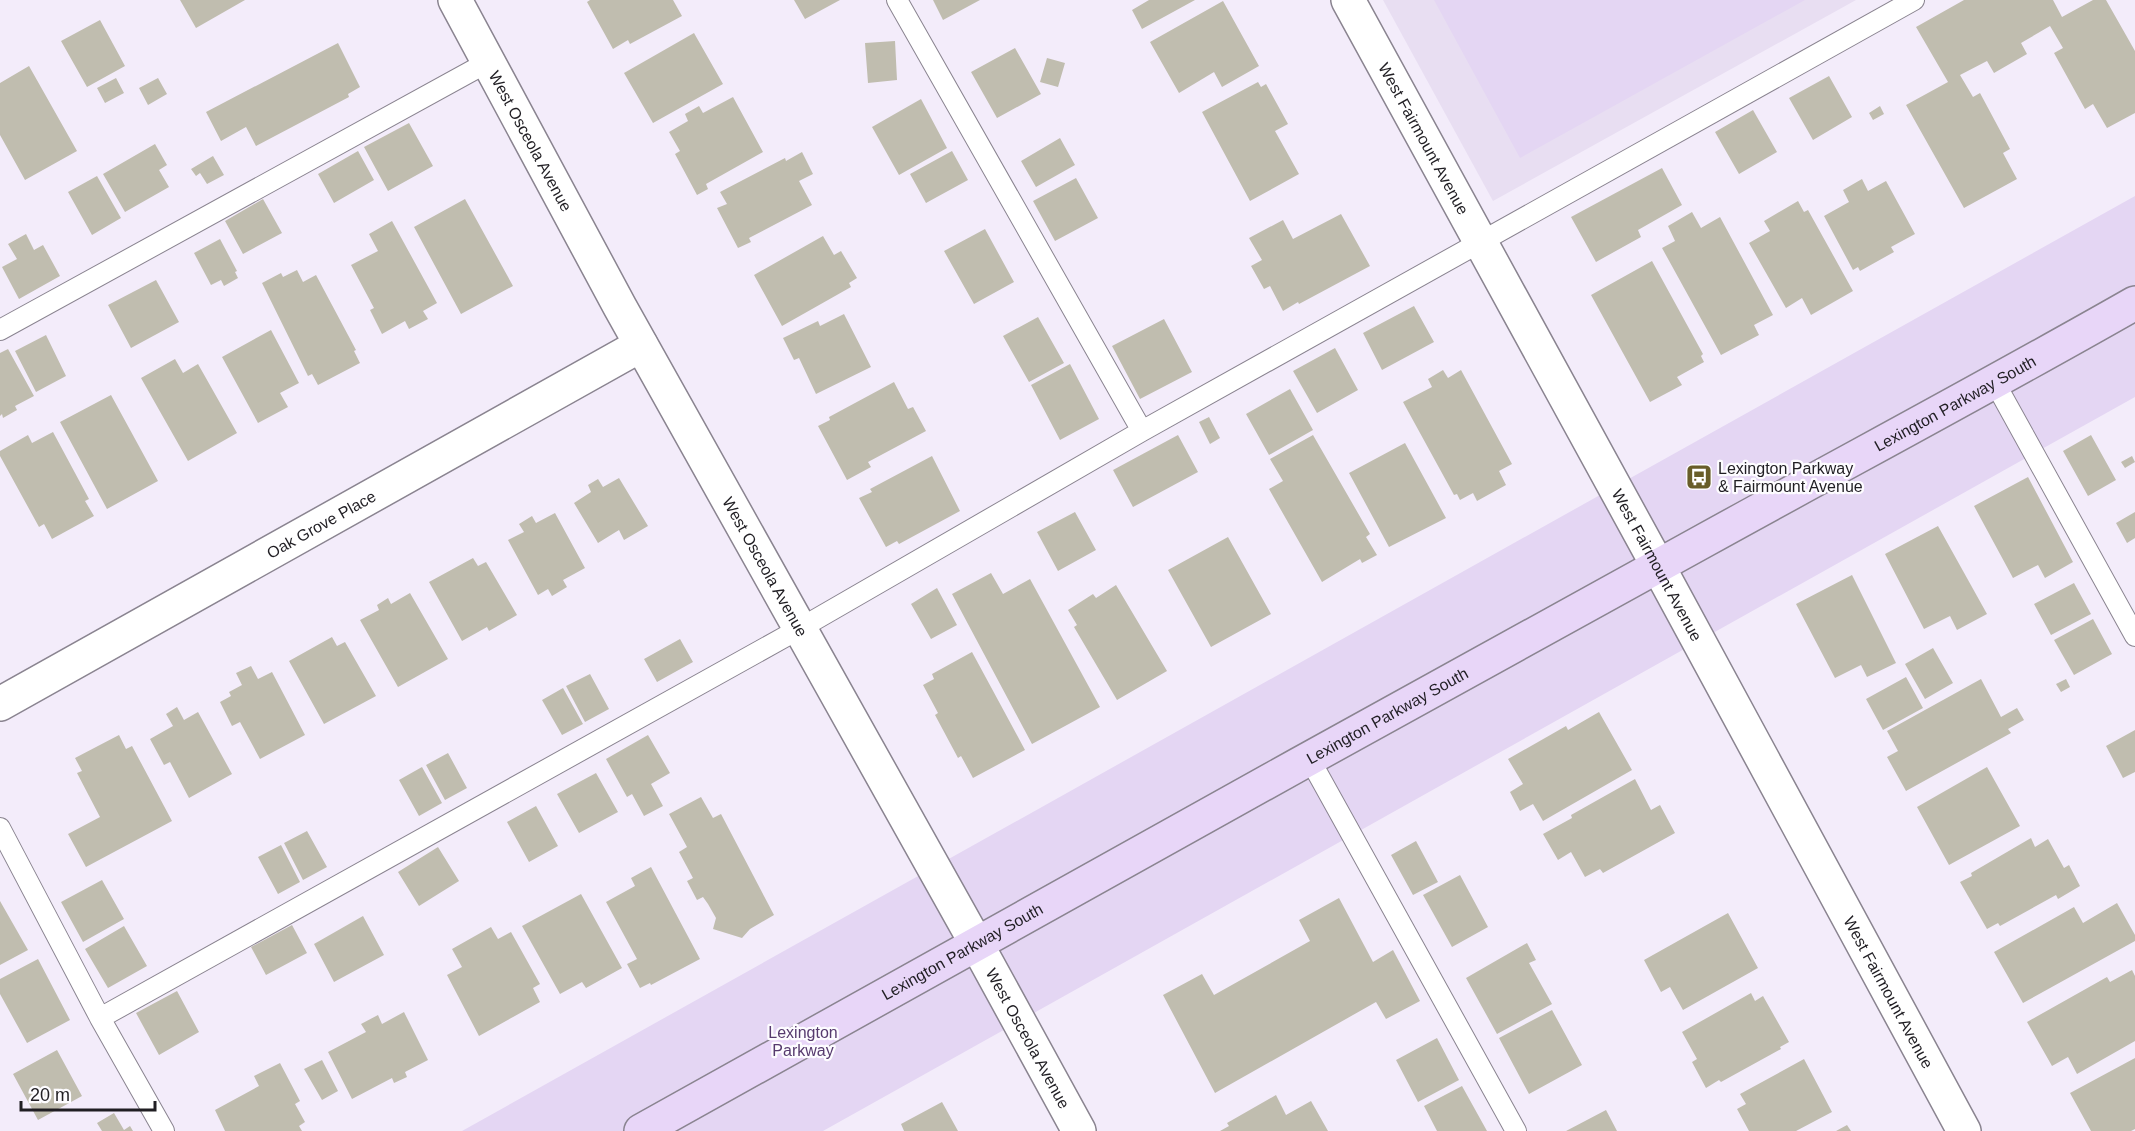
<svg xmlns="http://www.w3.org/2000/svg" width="2135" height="1131" viewBox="0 0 2135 1131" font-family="Helvetica,sans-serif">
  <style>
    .built { fill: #e8def2 }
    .green { fill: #e4d6f3 }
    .building { fill: #c0bdaf }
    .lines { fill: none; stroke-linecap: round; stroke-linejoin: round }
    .service-casing { stroke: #8a8490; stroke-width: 22 }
    .minor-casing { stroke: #8a8490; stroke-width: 36 }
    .secondary-casing { stroke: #8a8490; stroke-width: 36 }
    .service { stroke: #fff; stroke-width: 20 }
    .minor { stroke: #fff; stroke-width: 33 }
    .secondary { stroke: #e8d6f8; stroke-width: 33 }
    .labels { text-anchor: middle; stroke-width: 4.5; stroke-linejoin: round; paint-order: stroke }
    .street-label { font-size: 16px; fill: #201e23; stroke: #fdfcff }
    .poi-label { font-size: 16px; fill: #201e23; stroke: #fdfcff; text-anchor: start }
    .park-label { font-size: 16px; fill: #563a6e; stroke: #fdfcff }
  </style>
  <rect width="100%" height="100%" fill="#f3ecfa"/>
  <!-- built -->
  <path class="built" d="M 1383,0 L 1856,0 L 1493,201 Z"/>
  <!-- green -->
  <path class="green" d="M 1434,0 L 1805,0 L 1520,158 Z
    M 2135,196 L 2135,397 L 823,1131 L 462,1131 Z"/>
  <!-- building -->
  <path class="building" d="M 180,0 L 245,0 L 196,28 Z
    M 590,0 L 673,0 L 682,16 L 630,44 L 628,40 L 613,49 L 587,2 Z
    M 794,0 L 840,0 L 805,19 Z
    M 933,0 L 980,0 L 943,20 Z
    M 1149,0 L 1195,0 L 1142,29 L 1132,10 Z
    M 1964,0 L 2053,0 L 2062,17 L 2093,0 L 2106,0 L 2135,51 L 2135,113 L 2107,128 L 2093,104 L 2085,109 L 2054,53 L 2063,48 L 2050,26 L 2021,43 L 2027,54 L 1994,73 L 1987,61 L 1960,75 L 1973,97 L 1980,93 L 2010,149 L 2003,153 L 2017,179 L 1964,208 L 1906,105 L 1948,82 L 1916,27 Z
    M 1223,1 L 1259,66 L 1222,87 L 1214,72 L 1179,93 L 1150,42 Z
    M 100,20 L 125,66 L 87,87 L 61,41 Z
    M 694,33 L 723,84 L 653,123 L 624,73 Z
    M 895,41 L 897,80 L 868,83 L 865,43 Z
    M 338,43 L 360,87 L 348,94 L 349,97 L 256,146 L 246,127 L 221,141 L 206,112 Z
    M 1015,48 L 1041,94 L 997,118 L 971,72 Z
    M 1047,58 L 1065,63 L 1058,87 L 1040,82 Z
    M 29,66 L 77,151 L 25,180 L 0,135 L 0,83 Z
    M 1829,76 L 1852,117 L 1813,140 L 1789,98 Z
    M 116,78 L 124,93 L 105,103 L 97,88 Z
    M 158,78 L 167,94 L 148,105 L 139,88 Z
    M 1258,82 L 1261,87 L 1266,84 L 1288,124 L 1275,131 L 1299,174 L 1250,201 L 1202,112 Z
    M 733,97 L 763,152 L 706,184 L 708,189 L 697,195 L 675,154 L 680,151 L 669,132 L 688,121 L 685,114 L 699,106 L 703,113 Z
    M 921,99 L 947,148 L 899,175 L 872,127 Z
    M 1880,106 L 1884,114 L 1873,120 L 1869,113 Z
    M 1753,110 L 1777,152 L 1739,174 L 1715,132 Z
    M 409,123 L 433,166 L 388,191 L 364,147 Z
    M 1060,138 L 1075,165 L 1036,187 L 1021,161 Z
    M 155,144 L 167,165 L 159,170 L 169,187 L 125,212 L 103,174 Z
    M 358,151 L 374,180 L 334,203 L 318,174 Z
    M 952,151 L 968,180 L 926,203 L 910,174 Z
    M 802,152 L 813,174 L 799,181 L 812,205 L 749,238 L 751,242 L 738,248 L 717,208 L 727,204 L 720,192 L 785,158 L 786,161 Z
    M 213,156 L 224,175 L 207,184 L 200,173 L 196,176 L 191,169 Z
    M 1662,168 L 1682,205 L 1638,230 L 1641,237 L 1596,262 L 1571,217 Z
    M 97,176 L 121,218 L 92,235 L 68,192 Z
    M 1076,178 L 1098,218 L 1055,241 L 1033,201 Z
    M 1862,179 L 1868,191 L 1886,181 L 1915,234 L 1891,247 L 1894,252 L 1860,271 L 1858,267 L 1853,270 L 1824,216 L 1849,202 L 1843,190 Z
    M 263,199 L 282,233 L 243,254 L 225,221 Z
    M 465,199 L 513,286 L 461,314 L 414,227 Z
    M 1798,201 L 1804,212 L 1808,210 L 1853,291 L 1811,315 L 1802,298 L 1786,308 L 1749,243 L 1770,231 L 1764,221 Z
    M 1692,212 L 1701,228 L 1720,217 L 1773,315 L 1754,325 L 1759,335 L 1721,355 L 1662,248 L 1675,241 L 1668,226 Z
    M 1341,214 L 1370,266 L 1299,304 L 1298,302 L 1283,311 L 1270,286 L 1264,289 L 1251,266 L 1262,260 L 1249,238 L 1283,220 L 1293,239 Z
    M 392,221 L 437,303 L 423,311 L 428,319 L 409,329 L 405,321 L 382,334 L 370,310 L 374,308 L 351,265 L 378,251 L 369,234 Z
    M 985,229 L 1014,282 L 974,304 L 944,251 Z
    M 26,234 L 34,250 L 43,245 L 60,276 L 19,299 L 2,267 L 17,259 L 8,244 Z
    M 823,236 L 834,255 L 841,251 L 857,278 L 849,283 L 851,287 L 782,326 L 754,275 Z
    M 220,239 L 237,271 L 235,272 L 238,278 L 224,286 L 221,280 L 211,285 L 194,253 Z
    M 1652,261 L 1703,354 L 1701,356 L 1704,362 L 1677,377 L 1682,385 L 1650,402 L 1591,295 Z
    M 297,270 L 303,282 L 316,275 L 356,350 L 354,351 L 360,363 L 318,385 L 312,374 L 308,376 L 262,283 L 281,273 L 283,277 Z
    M 156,280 L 179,322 L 131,348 L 108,305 Z
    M 1414,306 L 1434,342 L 1382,370 L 1363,333 Z
    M 844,314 L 871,367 L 816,394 L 799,358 L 794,360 L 783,338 L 818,321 L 820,326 Z
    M 1038,317 L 1064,363 L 1029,382 L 1003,336 Z
    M 1164,319 L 1192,372 L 1140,399 L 1112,346 Z
    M 271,330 L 299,383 L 280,393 L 288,407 L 258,423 L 222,357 Z
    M 46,335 L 66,376 L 36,392 L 15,351 Z
    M 1335,348 L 1358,390 L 1317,413 L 1293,371 Z
    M 8,349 L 34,396 L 15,406 L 17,410 L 3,418 L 2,414 L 0,416 L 0,353 Z
    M 175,359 L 183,373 L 198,364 L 237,433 L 188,461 L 141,378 Z
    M 1070,364 L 1099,419 L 1060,440 L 1031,385 Z
    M 1443,370 L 1448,378 L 1461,370 L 1512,464 L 1499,471 L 1506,485 L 1477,501 L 1473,493 L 1460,500 L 1457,494 L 1454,495 L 1403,402 L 1432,387 L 1428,379 Z
    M 894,382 L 908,409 L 913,407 L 926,431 L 868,462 L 871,467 L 847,480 L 818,426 L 830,420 L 829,417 Z
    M 1290,389 L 1313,430 L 1269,455 L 1246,414 Z
    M 111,395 L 158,481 L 107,509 L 60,422 Z
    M 1209,417 L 1220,438 L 1210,444 L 1199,422 Z
    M 53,432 L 89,499 L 85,501 L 94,516 L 52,539 L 44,524 L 39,527 L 0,456 L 0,451 L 28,435 L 32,443 Z
    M 1178,435 L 1198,472 L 1133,507 L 1113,470 Z
    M 1313,435 L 1370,534 L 1366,537 L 1377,555 L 1362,563 L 1360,559 L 1322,582 L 1269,489 L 1283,481 L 1270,459 Z
    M 2091,435 L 2116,480 L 2088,496 L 2063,451 Z
    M 1405,443 L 1446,518 L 1389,547 L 1349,473 Z
    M 932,456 L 960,511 L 899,544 L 897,541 L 886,547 L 859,498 L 872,492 L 870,489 Z
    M 2132,456 L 2135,462 L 2125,468 L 2121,462 Z
    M 2028,477 L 2073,562 L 2045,578 L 2038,565 L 2013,578 L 1974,506 Z
    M 619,478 L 648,526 L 624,540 L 619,530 L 598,543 L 574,503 L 591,492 L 588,485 L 598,479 L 603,487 Z
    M 1075,512 L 1096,550 L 1058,571 L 1037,532 Z
    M 2135,512 L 2135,538 L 2127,543 L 2116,523 Z
    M 555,513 L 585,568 L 563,580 L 567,587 L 552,596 L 548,589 L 538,595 L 508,540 L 524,532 L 519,524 L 532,516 L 536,523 Z
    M 1938,526 L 1987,614 L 1957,630 L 1950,616 L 1924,629 L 1885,554 Z
    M 1228,537 L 1271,614 L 1211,647 L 1168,570 Z
    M 473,558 L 478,566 L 486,562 L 517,615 L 489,631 L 487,627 L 462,641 L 429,582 Z
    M 991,573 L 1003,594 L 1030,579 L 1100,707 L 1032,744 L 952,594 Z
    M 1852,575 L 1896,663 L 1867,677 L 1861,665 L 1835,678 L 1796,604 Z
    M 2074,583 L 2091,614 L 2051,635 L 2034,604 Z
    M 1116,585 L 1167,671 L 1117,700 L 1074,627 L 1077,625 L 1068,610 L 1093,594 L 1096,598 Z
    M 937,588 L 957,625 L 931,639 L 911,604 Z
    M 410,593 L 448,659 L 398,687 L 360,620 L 379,610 L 377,605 L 388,598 L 391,604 Z
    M 2093,619 L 2112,654 L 2074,675 L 2054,640 Z
    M 332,637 L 337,646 L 345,642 L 376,696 L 324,724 L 289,661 Z
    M 680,639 L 693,662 L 657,682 L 644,659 Z
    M 1933,648 L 1953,683 L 1925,699 L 1905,664 Z
    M 972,652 L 1025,750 L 973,778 L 961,756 L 958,758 L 935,715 L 938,713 L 923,685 L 934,679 L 932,674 Z
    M 251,666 L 258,679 L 272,672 L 305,735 L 260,759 L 240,722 L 232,726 L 220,702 L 231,696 L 229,692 L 242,685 L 236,673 Z
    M 590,674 L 609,709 L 585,722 L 566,686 Z
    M 1906,677 L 1923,708 L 1883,730 L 1866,699 Z
    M 1981,679 L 2001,717 L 2017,708 L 2024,720 L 2008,729 L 2011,733 L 1906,791 L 1887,757 L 1898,751 L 1887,731 Z
    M 2066,679 L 2070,687 L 2061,692 L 2056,684 Z
    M 563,688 L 583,724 L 562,735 L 542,700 Z
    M 177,707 L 184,720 L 198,712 L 232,774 L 189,798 L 170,762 L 164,765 L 150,739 L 173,726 L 166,714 Z
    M 1599,712 L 1632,770 L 1543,821 L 1533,804 L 1520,811 L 1510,792 L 1523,784 L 1508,759 L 1566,726 L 1568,730 Z
    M 2135,730 L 2135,772 L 2123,778 L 2106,746 Z
    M 119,735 L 126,749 L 132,746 L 172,821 L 86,867 L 68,834 L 100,817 L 77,773 L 82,771 L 75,758 Z
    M 648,735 L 670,773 L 651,784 L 663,806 L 644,816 L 632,794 L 627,797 L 606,759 Z
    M 448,753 L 467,788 L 445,800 L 426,765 Z
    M 422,767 L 442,803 L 419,816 L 399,780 Z
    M 1987,767 L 2020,826 L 1949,865 L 1917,807 Z
    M 596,773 L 618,812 L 579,833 L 557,794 Z
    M 1635,779 L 1651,810 L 1660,805 L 1675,833 L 1603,873 L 1600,869 L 1585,877 L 1571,852 L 1558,860 L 1543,834 L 1572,818 L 1571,815 Z
    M 701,797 L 713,818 L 721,814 L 774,915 L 750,929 L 742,938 L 713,929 L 716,918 L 708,904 L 703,897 L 697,900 L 687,881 L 693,878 L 679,852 L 687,847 L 669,814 Z
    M 536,806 L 558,846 L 529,862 L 507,822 Z
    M 307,831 L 327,867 L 303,880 L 284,843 Z
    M 2031,838 L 2035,847 L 2048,839 L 2064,868 L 2069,865 L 2080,886 L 2058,899 L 2056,895 L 2000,926 L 1998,923 L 1987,929 L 1960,882 L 1972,876 L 1971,873 Z
    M 1416,841 L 1438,882 L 1413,895 L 1391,855 Z
    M 281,845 L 300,882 L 278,894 L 258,857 Z
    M 438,847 L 459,881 L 419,906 L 398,872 Z
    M 651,867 L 700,959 L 651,985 L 650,983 L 640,988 L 627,964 L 637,959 L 606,902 L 635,886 L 631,878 Z
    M 1460,875 L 1488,927 L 1452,947 L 1423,895 Z
    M 102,880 L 124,919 L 83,942 L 61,902 Z
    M 581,894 L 622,968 L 586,988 L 582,982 L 560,994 L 522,926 Z
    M 1339,898 L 1373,962 L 1393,950 L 1420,1001 L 1386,1019 L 1376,1002 L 1215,1093 L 1163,995 L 1202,974 L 1214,995 L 1310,941 L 1299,920 Z
    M 0,901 L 28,950 L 0,965 Z
    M 2117,903 L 2135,935 L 2135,941 L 2023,1003 L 1994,952 L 2074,907 L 2083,923 Z
    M 1728,913 L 1758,968 L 1683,1010 L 1670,987 L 1661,992 L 1644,960 Z
    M 363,916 L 384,955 L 334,982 L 314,944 Z
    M 292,925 L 307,953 L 266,975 L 251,947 Z
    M 124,926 L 147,966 L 108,988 L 85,949 Z
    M 491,927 L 498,939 L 511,932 L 540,984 L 533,988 L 540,1002 L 479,1036 L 447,975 L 462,967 L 452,949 Z
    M 1527,943 L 1536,960 L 1529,963 L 1552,1004 L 1497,1034 L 1466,978 Z
    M 38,959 L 70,1020 L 27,1043 L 0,994 L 0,979 Z
    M 2132,970 L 2135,976 L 2135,1041 L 2077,1074 L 2068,1057 L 2052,1066 L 2027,1022 L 2107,977 L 2110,982 Z
    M 177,991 L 199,1032 L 159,1055 L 136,1013 Z
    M 1751,993 L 1755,1001 L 1763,996 L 1789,1042 L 1780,1047 L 1781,1049 L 1721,1082 L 1719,1080 L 1706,1088 L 1692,1062 L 1697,1059 L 1682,1032 Z
    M 1552,1010 L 1582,1065 L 1529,1094 L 1499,1038 Z
    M 404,1012 L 428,1060 L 405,1072 L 407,1077 L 394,1083 L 392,1078 L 352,1099 L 328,1052 L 366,1032 L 361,1024 L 378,1015 L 382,1024 Z
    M 1437,1038 L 1459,1080 L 1418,1102 L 1396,1060 Z
    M 57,1050 L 82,1096 L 38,1120 L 13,1074 Z
    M 2135,1058 L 2135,1129 L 2131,1131 L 2091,1131 L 2070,1093 Z
    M 1804,1059 L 1832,1112 L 1796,1131 L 1749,1131 L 1737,1109 L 1746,1104 L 1740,1094 Z
    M 322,1060 L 338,1091 L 322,1100 L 304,1069 Z
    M 280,1063 L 300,1101 L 295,1104 L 305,1122 L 299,1126 L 302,1131 L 225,1131 L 215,1110 L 259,1086 L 254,1076 Z
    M 1462,1086 L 1487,1131 L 1437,1131 L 1424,1106 Z
    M 1276,1095 L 1286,1115 L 1311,1101 L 1328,1131 L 1220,1131 L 1229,1126 L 1227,1123 Z
    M 942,1102 L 958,1131 L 904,1131 L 901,1124 Z
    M 1606,1110 L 1617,1131 L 1566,1131 Z
    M 114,1113 L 124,1130 L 130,1126 L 133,1131 L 102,1131 L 97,1123 Z
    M 1847,1125 L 1851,1131 L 1836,1131 Z"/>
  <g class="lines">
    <defs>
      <path id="service" d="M 897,0 L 1142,431
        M 0,330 L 488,62
        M 1995,383 L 2135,636
        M 1309,758 L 1516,1131
        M 0,828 L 100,1018 L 164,1131
        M 100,1018 L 799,629 L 1142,431 L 1914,0"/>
      <g id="minor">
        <path id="s1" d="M 455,0 L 620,307 L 976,943 L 1079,1131"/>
        <path id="s2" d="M 1348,0 L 1658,566 L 1964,1131"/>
        <path id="s3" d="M 0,704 L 641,345"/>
      </g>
      <g id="secondary">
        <path id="s4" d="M 641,1131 C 995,932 1351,735 1707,539 C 1850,460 1993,384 2135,303"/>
      </g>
    </defs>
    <!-- service casing -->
    <use href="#service" class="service-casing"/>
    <!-- minor casing -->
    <use href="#minor" class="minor-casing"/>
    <!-- secondary casing -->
    <use href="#secondary" class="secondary-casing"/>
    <!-- service -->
    <use href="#service" class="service"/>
    <!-- minor -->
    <use href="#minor" class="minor"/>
    <!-- secondary -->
    <use href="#secondary" class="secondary"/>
  </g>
  <!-- icons -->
  <defs>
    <symbol id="bus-square" viewBox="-11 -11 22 22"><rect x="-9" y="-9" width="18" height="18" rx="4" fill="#685d29" stroke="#fdfcff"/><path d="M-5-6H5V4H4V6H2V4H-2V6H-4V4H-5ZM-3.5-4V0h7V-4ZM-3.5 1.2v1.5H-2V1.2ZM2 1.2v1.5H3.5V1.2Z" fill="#fff"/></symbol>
  </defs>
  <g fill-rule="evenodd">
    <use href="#bus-square" x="1684" y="462" width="30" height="30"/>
  </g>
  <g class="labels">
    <!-- street labels -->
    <g class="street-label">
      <text dy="6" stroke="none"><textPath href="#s2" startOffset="158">West Fairmount Avenue</textPath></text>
      <text dy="6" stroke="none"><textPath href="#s1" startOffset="160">West Osceola Avenue</textPath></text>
      <text dy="6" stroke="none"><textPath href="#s4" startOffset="1502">Lexington Parkway South</textPath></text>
      <text dy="6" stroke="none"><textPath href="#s3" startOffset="368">Oak Grove Place</textPath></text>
      <text dy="6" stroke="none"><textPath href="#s2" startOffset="644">West Fairmount Avenue</textPath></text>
      <text dy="6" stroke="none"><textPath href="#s1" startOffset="646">West Osceola Avenue</textPath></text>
      <text dy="6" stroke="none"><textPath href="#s4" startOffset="854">Lexington Parkway South</textPath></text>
      <text dy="6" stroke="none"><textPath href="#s4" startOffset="368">Lexington Parkway South</textPath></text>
      <text dy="6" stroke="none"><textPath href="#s2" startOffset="1130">West Fairmount Avenue</textPath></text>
      <text dy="6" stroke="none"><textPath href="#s1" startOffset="1186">West Osceola Avenue</textPath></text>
    </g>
    <!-- poi labels -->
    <g class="poi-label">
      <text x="1718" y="474">Lexington Parkway<tspan x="1718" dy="18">&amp; Fairmount Avenue</tspan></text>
    </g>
    <!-- park labels -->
    <g class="park-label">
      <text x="803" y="1038">Lexington<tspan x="803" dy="18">Parkway</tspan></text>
    </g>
  </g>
  <!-- scale -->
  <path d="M21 1101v9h134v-9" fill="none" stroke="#201e23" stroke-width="3"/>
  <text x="30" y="1101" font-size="18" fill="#201e23" stroke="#fdfcff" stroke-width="4.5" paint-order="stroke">20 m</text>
</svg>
